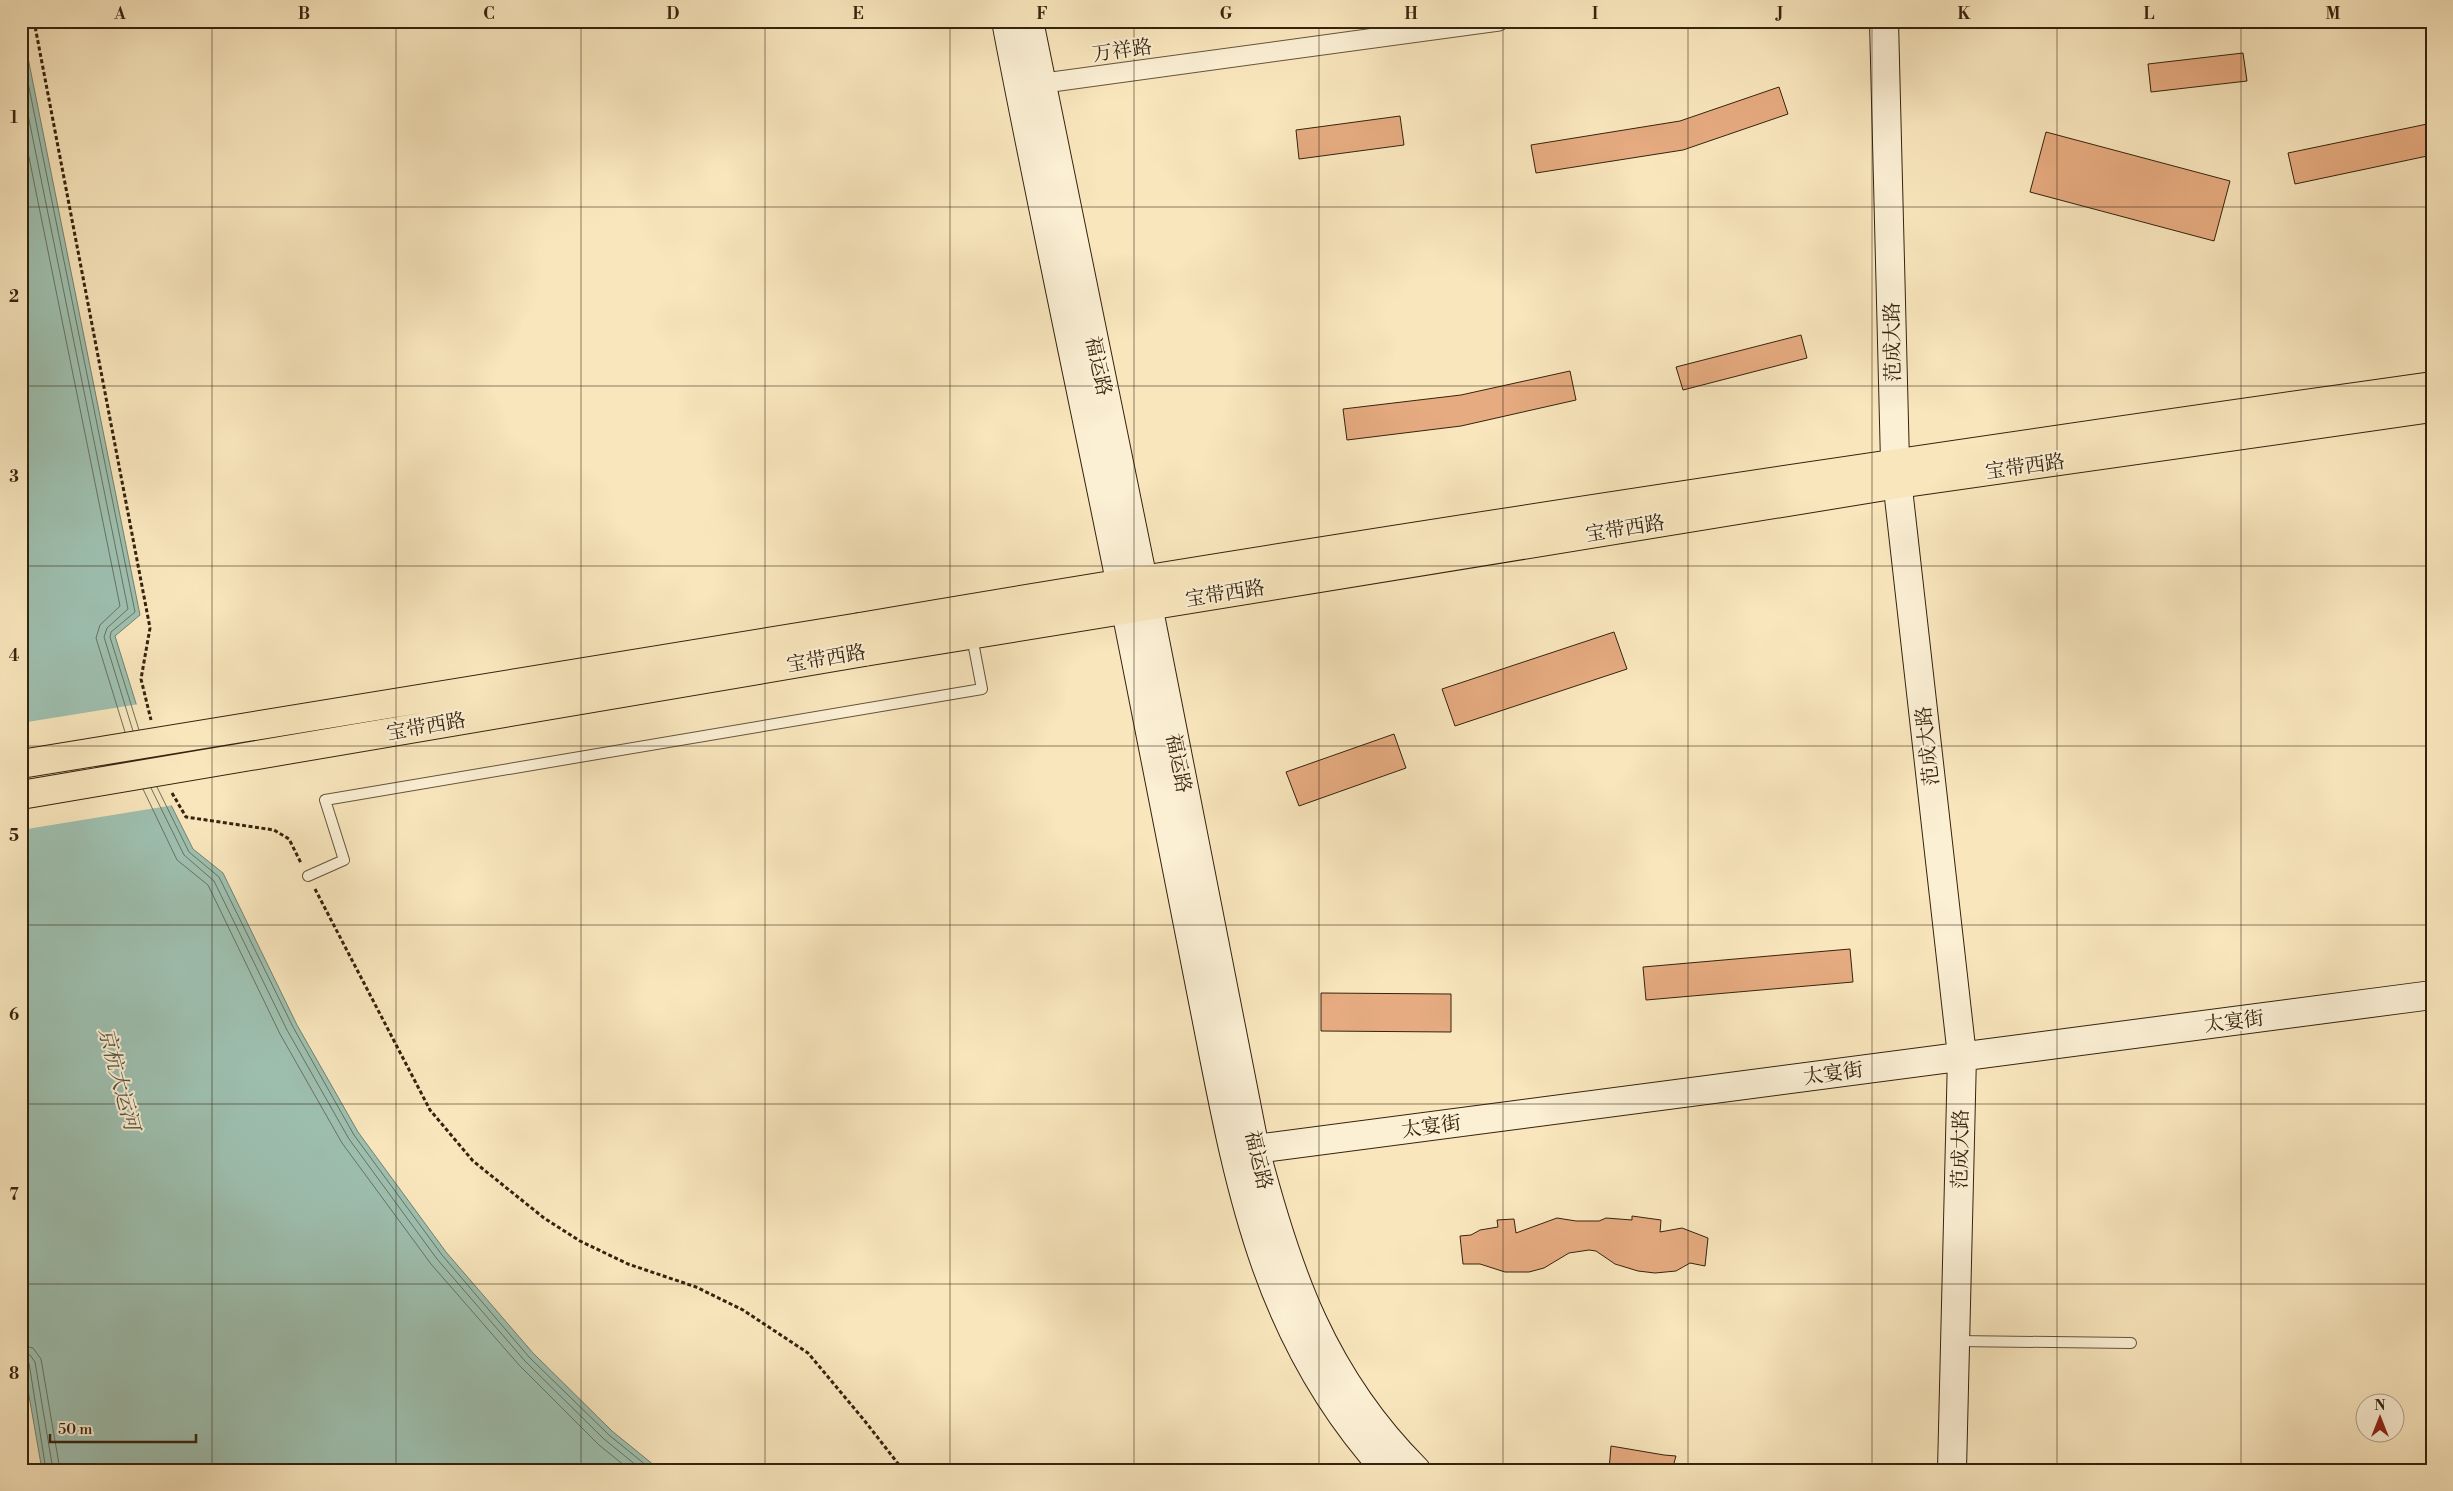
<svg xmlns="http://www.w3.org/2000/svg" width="2453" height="1491" viewBox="0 0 2453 1491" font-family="'Libre Bodoni','Noto Serif SC',serif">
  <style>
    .water { fill: #9ec0b0; stroke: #74816f }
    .pier { fill: #f9e6bd }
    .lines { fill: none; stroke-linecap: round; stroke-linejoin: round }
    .shore { stroke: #6a725f; stroke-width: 1 }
    .building { fill: #e6ab80; stroke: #35230e }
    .lane-casing { stroke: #66543a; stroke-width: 12 }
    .street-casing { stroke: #66543a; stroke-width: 21 }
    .secondary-casing { stroke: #35230e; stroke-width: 30 }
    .primary-casing { stroke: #35230e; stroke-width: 30 }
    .path { stroke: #35230e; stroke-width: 3; stroke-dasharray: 4 2.5; stroke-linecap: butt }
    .lane { stroke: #fbefd4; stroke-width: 10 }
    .street { stroke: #fbefd4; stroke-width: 19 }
    .secondary { stroke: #fbefd4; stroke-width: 28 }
    .primary { stroke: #f9e6bd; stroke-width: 28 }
    .primary-bridge-casing { stroke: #35230e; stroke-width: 30; stroke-linecap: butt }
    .primary-bridge { stroke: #f9e6bd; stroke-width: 28 }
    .grid { fill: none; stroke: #35230e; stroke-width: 1; stroke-opacity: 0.55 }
    .labels { text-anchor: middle; stroke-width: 4; stroke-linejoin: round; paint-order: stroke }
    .street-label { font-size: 20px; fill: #35230e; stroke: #fbefd4 }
    .water-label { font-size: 21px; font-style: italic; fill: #54523f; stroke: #fbefd4 }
    .neatline { fill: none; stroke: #35230e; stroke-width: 2 }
    .grid-label { font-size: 16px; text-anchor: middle; font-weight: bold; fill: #35230e }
  </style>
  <rect width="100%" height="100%" fill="#f9e6bd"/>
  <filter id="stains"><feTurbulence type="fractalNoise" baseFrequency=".004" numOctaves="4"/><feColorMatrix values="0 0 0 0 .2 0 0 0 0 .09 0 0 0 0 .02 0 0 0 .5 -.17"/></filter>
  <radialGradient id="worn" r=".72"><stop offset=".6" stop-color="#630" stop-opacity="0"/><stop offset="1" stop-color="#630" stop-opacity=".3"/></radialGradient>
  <!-- water -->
  <path class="water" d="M 21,23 L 140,615 L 115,636 L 162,787 L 193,849 L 223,873 L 297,1025 L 358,1132 L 446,1252 L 533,1353 L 612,1431 L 660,1470 L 42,1470 L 21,1350 Z"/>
  <!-- pier -->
  <path class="pier" d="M 139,704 L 165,786 L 174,805 L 21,830 L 21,723 Z"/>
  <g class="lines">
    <!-- shore -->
    <path class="shore" d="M 21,48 L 135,612 L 111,632 L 110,637 L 139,730
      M 21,80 L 128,609 L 107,628 L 104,637 L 133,731
      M 21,118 L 120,606 L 100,625 L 96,638 L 125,732
      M 157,787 L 189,852 L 219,877 L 293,1027 L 354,1135 L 442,1255 L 529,1357 L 609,1435 L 652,1470
      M 151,788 L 184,855 L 214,881 L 287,1030 L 349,1139 L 437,1259 L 525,1361 L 604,1439 L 642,1470
      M 143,789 L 177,860 L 208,885 L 280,1034 L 342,1143 L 431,1264 L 519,1365 L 599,1445 L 630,1470
      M 21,1345 L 33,1348 L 41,1359 L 60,1470
      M 21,1352 L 30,1355 L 35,1362 L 53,1470
      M 21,1359 L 26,1360 L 29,1363 L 46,1470"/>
  </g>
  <!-- building -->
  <path class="building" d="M 2243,53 L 2247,81 L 2151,92 L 2148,64 Z
    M 1779,87 L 1788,114 L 1683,150 L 1536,173 L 1531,145 L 1680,121 Z
    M 1400,116 L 1404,145 L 1299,159 L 1296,130 Z
    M 2432,123 L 2432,155 L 2295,184 L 2288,153 Z
    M 2046,132 L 2230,181 L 2214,241 L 2030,192 Z
    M 1801,335 L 1807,358 L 1683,390 L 1676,367 Z
    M 1570,371 L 1576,400 L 1461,426 L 1347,440 L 1343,409 L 1461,395 Z
    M 1614,632 L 1627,669 L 1455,726 L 1442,689 Z
    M 1394,734 L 1406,768 L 1299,806 L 1286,772 Z
    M 1850,949 L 1853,982 L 1646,1000 L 1643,967 Z
    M 1321,993 L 1451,994 L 1451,1032 L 1321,1031 Z
    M 1632,1216 L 1661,1220 L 1660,1232 L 1682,1228 L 1708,1238 L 1705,1266 L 1690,1263 L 1676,1271 L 1655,1273 L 1638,1271 L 1615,1264 L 1596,1251 L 1589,1250 L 1569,1253 L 1544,1268 L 1529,1272 L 1505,1272 L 1480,1264 L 1463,1264 L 1460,1236 L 1471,1235 L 1480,1230 L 1498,1227 L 1497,1220 L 1514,1219 L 1516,1233 L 1557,1218 L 1576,1221 L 1599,1221 L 1606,1218 L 1632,1220 Z
    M 1611,1446 L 1664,1455 L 1676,1456 L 1672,1470 L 1609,1470 Z"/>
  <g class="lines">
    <defs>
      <path id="lane" d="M 308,876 L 344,860 L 325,800 L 982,689 L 972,637
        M 1956,1341 L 2131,1343"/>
      <path id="street" d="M 1030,85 L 1499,21"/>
      <path id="secondary" d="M 1006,21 C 1048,240 1096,457 1139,676 C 1160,782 1181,889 1202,996 C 1237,1172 1260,1331 1386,1470
        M 1029,21 L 1148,605 L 1255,1149 C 1287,1273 1323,1377 1416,1470
        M 1884,21 L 1895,462 L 1962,1056 L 1952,1470
        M 1238,1154 L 1255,1149 L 2432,995"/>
      <path id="primary" d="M 860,627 C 1383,538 1907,460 2432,386
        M 864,652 L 1898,484 L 2432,408"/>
    </defs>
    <!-- lane casing -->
    <use href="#lane" class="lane-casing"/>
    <!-- street casing -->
    <use href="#street" class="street-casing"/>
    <!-- secondary casing -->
    <use href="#secondary" class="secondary-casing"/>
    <!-- primary casing -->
    <use href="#primary" class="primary-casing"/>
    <!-- path -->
    <path class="path" d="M 34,21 L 150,628 L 141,679 L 151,720
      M 172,793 L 186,817 L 274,830 L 289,839 L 301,863
      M 315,889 L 430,1110 L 473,1161 L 544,1218 L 580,1241 L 628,1264 L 696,1287 L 743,1310 L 808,1353 L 864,1420 L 903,1470"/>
    <!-- lane -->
    <use href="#lane" class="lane"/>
    <!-- street -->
    <use href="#street" class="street"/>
    <!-- secondary -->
    <use href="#secondary" class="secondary"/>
    <!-- primary -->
    <use href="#primary" class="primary"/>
    <defs>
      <path id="primary-bridge" d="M 21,764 L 860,627
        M 21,795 L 864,652"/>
    </defs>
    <!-- primary-bridge casing -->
    <use href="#primary-bridge" class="primary-bridge-casing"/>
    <!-- primary-bridge -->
    <use href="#primary-bridge" class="primary-bridge"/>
  </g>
  <!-- grid -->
  <path class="grid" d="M 212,21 L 212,1470M 396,21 L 396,1470M 581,21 L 581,1470M 765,21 L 765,1470M 950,21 L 950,1470M 1134,21 L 1134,1470M 1319,21 L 1319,1470M 1503,21 L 1503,1470M 1688,21 L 1688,1470M 1872,21 L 1872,1470M 2057,21 L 2057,1470M 2241,21 L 2241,1470M 21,207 L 2432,207M 21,386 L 2432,386M 21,566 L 2432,566M 21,746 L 2432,746M 21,925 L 2432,925M 21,1104 L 2432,1104M 21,1284 L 2432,1284"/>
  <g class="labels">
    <!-- street labels -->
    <g class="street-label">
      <text transform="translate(1122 50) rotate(-8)" y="7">万祥路</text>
      <text transform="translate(1892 342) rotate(-91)" y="7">范成大路</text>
      <text transform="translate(1099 366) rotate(78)" y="7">福运路</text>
      <text transform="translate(2025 466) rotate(-8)" y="7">宝带西路</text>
      <text transform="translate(1625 528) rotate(-9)" y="7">宝带西路</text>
      <text transform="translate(1225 593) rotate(-9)" y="7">宝带西路</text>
      <text transform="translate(826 658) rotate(-10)" y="7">宝带西路</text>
      <text transform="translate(426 726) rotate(-10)" y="7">宝带西路</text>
      <text transform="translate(1927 746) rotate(-96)" y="7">范成大路</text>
      <text transform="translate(1179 763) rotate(79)" y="7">福运路</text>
      <text transform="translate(2234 1021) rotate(-7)" y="7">太宴街</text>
      <text transform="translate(1833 1073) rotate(-8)" y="7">太宴街</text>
      <text transform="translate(1431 1126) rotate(-8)" y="7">太宴街</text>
      <text transform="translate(1960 1149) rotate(-89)" y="7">范成大路</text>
      <text transform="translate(1259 1160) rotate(77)" y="7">福运路</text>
    </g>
    <!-- water labels -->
    <g class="water-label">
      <text transform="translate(119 1079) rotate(75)" y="7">京杭大运河</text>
    </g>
  </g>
  <!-- margin -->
  <rect width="2453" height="1491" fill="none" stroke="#f9e6bd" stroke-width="55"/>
  <!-- north arrow -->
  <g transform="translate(2380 1418)"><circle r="24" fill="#fbefd4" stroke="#ac9d85"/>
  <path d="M0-4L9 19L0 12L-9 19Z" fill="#8f2418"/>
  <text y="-8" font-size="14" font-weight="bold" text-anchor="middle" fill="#35230e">N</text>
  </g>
  <!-- scale -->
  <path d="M50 1434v8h146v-8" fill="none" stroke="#35230e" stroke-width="2.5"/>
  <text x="58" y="1434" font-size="15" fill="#35230e" stroke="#fbefd4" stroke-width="4" paint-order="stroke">50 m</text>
  <rect x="28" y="28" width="2398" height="1436" class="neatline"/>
  <g class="grid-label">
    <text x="120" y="19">A</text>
    <text x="304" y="19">B</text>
    <text x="489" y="19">C</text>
    <text x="673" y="19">D</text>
    <text x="858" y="19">E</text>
    <text x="1042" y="19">F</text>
    <text x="1226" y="19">G</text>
    <text x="1411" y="19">H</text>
    <text x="1595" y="19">I</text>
    <text x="1780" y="19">J</text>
    <text x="1964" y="19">K</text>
    <text x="2149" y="19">L</text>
    <text x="2333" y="19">M</text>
    <text x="14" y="123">1</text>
    <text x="14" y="302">2</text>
    <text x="14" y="482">3</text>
    <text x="14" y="661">4</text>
    <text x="14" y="841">5</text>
    <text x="14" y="1020">6</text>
    <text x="14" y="1200">7</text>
    <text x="14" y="1379">8</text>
  </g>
  <rect width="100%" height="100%" filter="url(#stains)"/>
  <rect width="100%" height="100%" fill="url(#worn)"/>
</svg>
